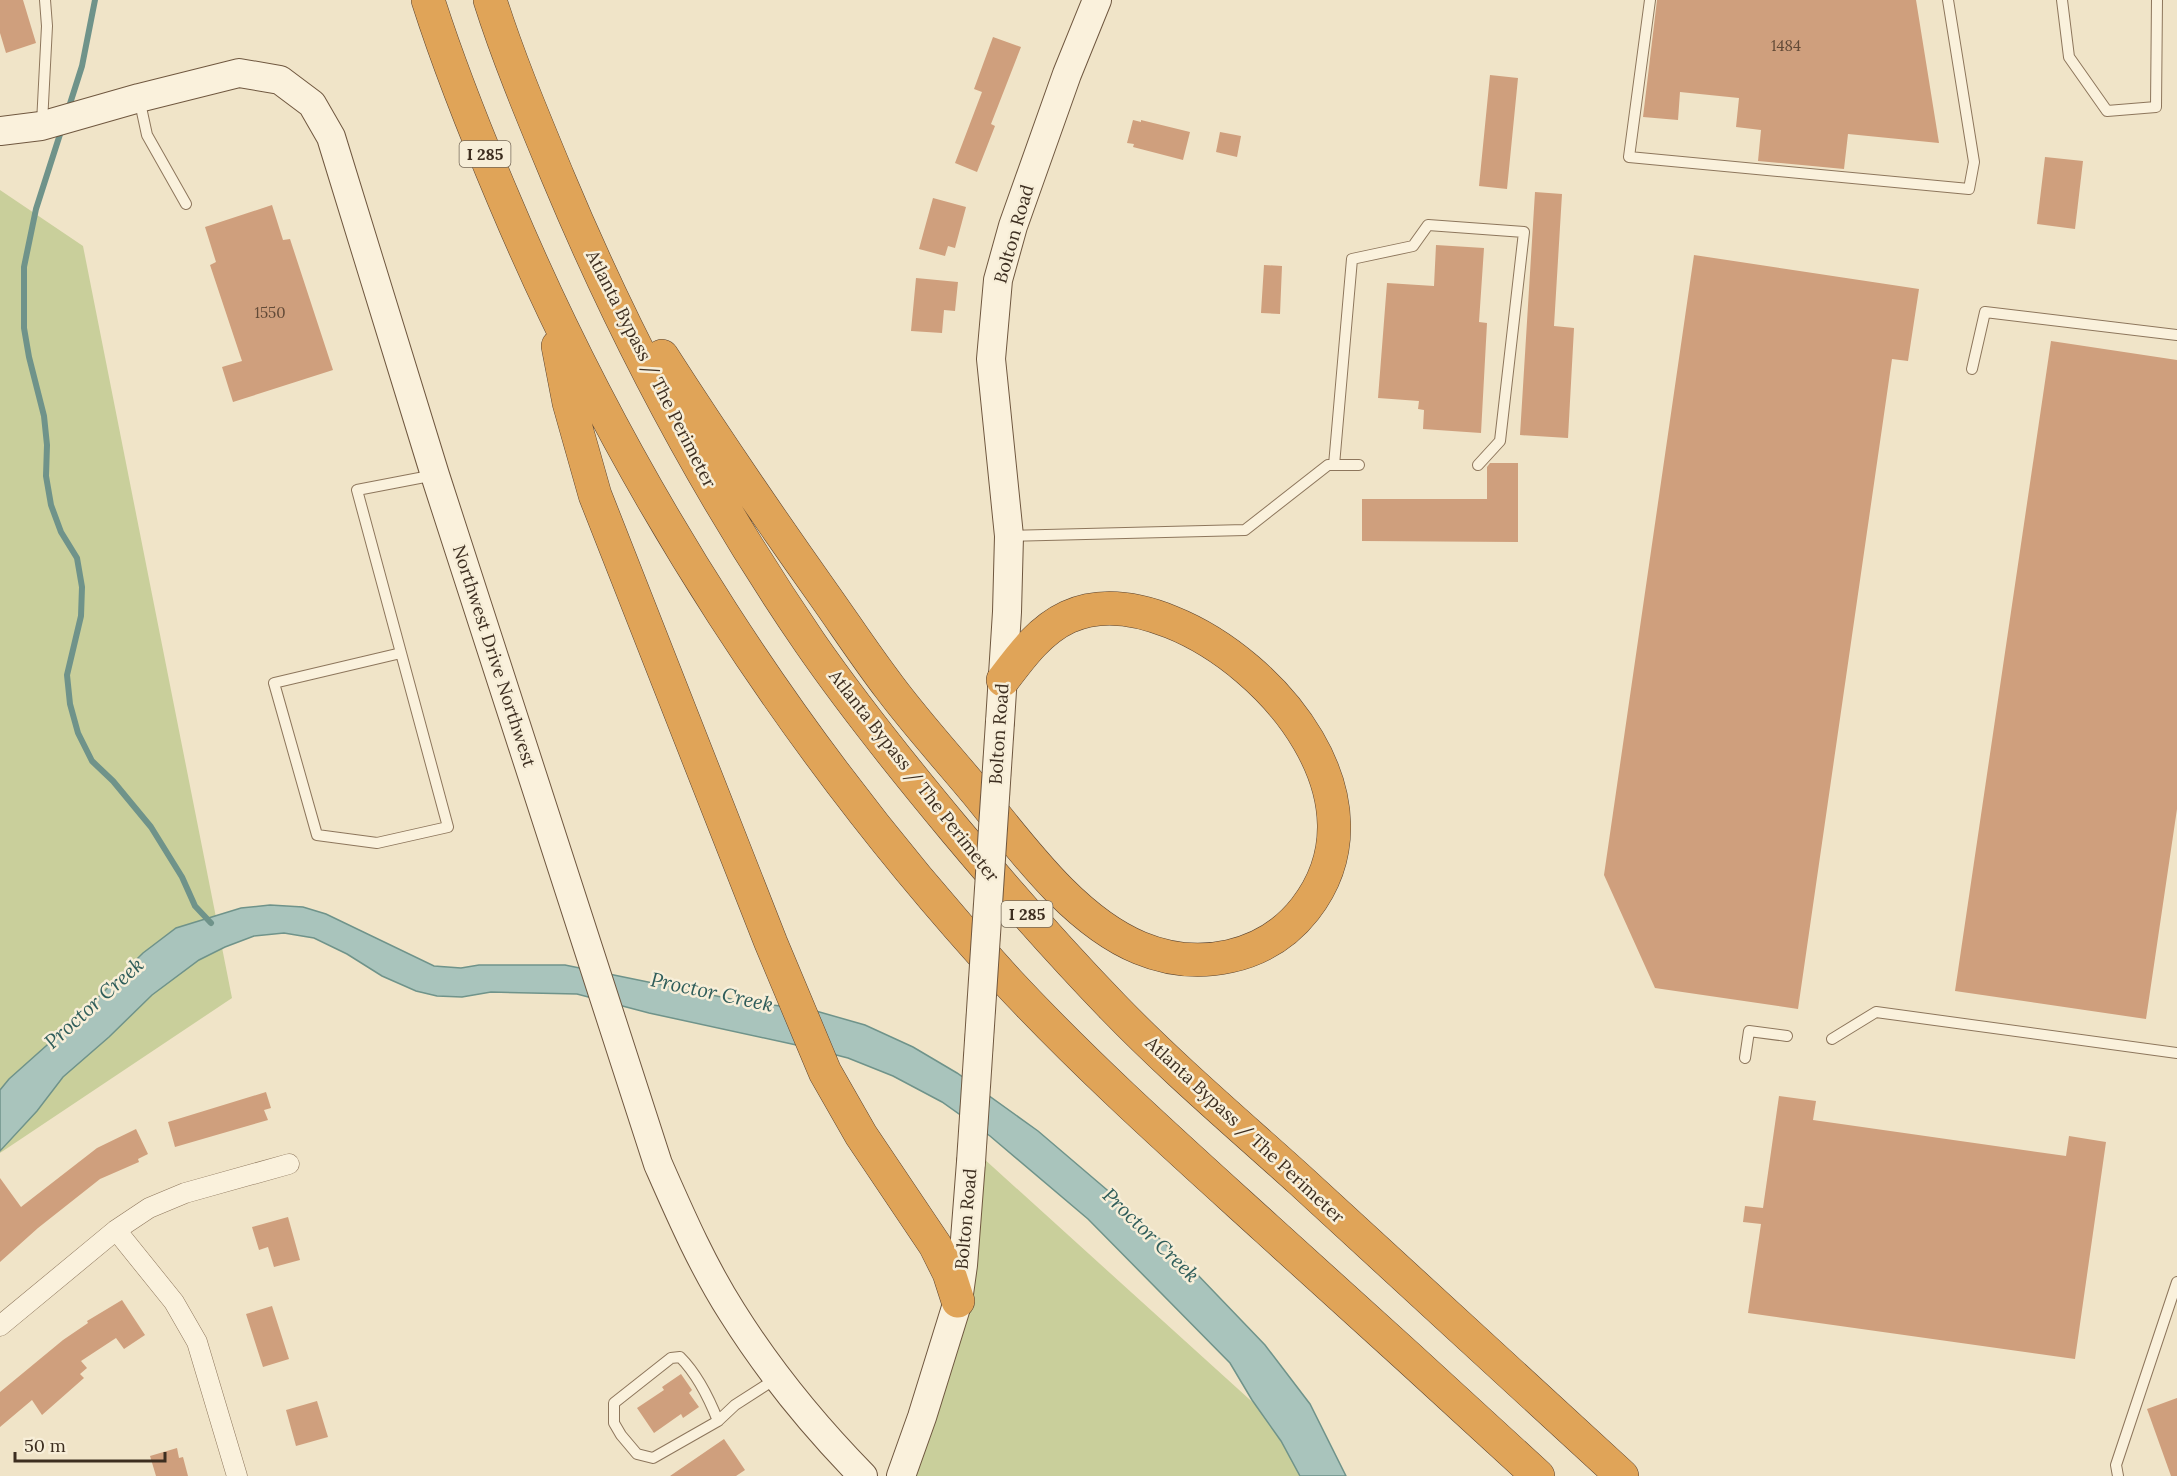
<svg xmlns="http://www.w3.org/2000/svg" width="2177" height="1476" viewBox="0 0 2177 1476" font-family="Lora,serif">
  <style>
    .green { fill: #c9cf9b }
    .water { fill: #a9c4bc; stroke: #6f938a; stroke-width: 1.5 }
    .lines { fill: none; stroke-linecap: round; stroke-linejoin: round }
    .stream { stroke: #6f938a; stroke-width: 6 }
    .building { fill: #cf9f7d }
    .lane-casing { stroke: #8d765c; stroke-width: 12 }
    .street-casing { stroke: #8d765c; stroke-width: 21 }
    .secondary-casing { stroke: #6f573f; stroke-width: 30 }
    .highway-casing { stroke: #5b4430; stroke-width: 34 }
    .lane { stroke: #faf1dc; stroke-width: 10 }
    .street { stroke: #faf1dc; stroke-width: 20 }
    .secondary { stroke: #faf1dc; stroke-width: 28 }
    .highway { stroke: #e0a458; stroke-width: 33 }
    .secondary-bridge-casing { stroke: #6f573f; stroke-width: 30; stroke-linecap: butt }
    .secondary-bridge { stroke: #faf1dc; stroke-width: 28 }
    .labels { text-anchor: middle; stroke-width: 5; stroke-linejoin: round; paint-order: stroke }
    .number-label { font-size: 15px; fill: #624a37 }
    .shield { fill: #f7eed8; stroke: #756857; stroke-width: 1.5 }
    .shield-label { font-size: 16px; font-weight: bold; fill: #3d2e20 }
    .street-label { font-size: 18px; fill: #3d2e20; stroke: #f7eed8 }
    .water-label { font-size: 20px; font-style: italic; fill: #2f5d5a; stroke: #f7eed8 }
  </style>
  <rect width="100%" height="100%" fill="#f0e4c8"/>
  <!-- green -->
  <path class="green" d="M 0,190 L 83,246 L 232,998 L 0,1153 Z
    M 961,1138 L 1334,1476 L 905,1476 L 961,1337 Z"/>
  <!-- water -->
  <path class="water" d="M 270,905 L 303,907 L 326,914 L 434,966 L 461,968 L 479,965 L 565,965 L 736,1000 L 816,1011 L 865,1025 L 913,1047 L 957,1073 L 1038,1131 L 1113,1195 L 1194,1271 L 1265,1345 L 1310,1404 L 1346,1476 L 1300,1476 L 1281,1441 L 1252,1400 L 1230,1363 L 1088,1219 L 990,1136 L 942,1102 L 893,1076 L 848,1058 L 801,1046 L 649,1013 L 577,994 L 491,992 L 462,997 L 437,996 L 416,991 L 382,976 L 347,954 L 314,938 L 284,933 L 254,936 L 225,947 L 199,960 L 152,995 L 109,1037 L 63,1077 L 37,1111 L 0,1151 L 0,1090 L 9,1079 L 74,1021 L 143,953 L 176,928 L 241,908 Z"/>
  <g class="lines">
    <!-- stream -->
    <path class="stream" d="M 68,110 L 82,66 L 95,0
      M 62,128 L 36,209 L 24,267 L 24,328 L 29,357 L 44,416 L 47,445 L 46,476 L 51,505 L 61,532 L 77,558 L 82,587 L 81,616 L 67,675 L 70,704 L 78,733 L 92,761 L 113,781 L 151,827 L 182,877 L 195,906 L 211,923"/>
  </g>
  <!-- building -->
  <path class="building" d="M 0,0 L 23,0 L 36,43 L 6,53 L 0,33 Z
    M 1657,0 L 1916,0 L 1939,143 L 1848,134 L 1844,169 L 1758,161 L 1761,130 L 1736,127 L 1739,98 L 1680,92 L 1678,120 L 1643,117 Z
    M 993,37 L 1021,47 L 991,124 L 995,126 L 977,172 L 955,163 L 982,92 L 974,89 Z
    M 1490,75 L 1518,78 L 1507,189 L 1479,186 Z
    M 1133,120 L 1141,122 L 1141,120 L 1190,132 L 1183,160 L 1133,147 L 1134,144 L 1127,143 Z
    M 1220,132 L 1241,136 L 1237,157 L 1216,152 Z
    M 2045,157 L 2083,161 L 2075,229 L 2037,224 Z
    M 1535,192 L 1562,194 L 1554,326 L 1574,328 L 1568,438 L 1520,435 Z
    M 933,198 L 966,207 L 955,248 L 948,246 L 945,256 L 919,249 Z
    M 272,205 L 283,240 L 290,239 L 333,370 L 233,402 L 222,367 L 242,361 L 210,265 L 216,262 L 205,227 Z
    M 1436,245 L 1484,248 L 1479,322 L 1487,323 L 1481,433 L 1423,429 L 1424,410 L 1418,409 L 1419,401 L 1378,398 L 1387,283 L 1434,286 Z
    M 1694,255 L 1919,289 L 1908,361 L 1892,359 L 1798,1009 L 1655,988 L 1604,875 Z
    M 1264,265 L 1282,266 L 1280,314 L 1261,313 Z
    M 916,278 L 958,282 L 955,311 L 944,310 L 942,333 L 911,331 Z
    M 2051,341 L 2177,360 L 2177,809 L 2146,1019 L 1955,991 Z
    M 1490,463 L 1518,463 L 1518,542 L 1362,541 L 1362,499 L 1487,499 L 1487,467 Z
    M 266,1092 L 271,1108 L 264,1110 L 268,1120 L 175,1147 L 168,1122 Z
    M 1779,1096 L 1816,1101 L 1813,1120 L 2066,1156 L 2069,1136 L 2106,1142 L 2075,1359 L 1748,1313 L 1761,1224 L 1743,1222 L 1745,1206 L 1763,1208 Z
    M 136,1129 L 148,1154 L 138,1159 L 139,1162 L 100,1179 L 38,1228 L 0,1262 L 0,1178 L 21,1207 L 97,1148 Z
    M 288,1217 L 300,1260 L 274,1267 L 268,1247 L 259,1250 L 252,1227 Z
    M 122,1300 L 145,1335 L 124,1349 L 116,1338 L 81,1361 L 87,1368 L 80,1374 L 84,1378 L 42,1415 L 32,1400 L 0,1427 L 0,1392 L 63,1340 L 88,1323 L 87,1321 Z
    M 272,1306 L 289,1359 L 263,1367 L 246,1314 Z
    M 681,1374 L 692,1390 L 689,1393 L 699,1407 L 683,1418 L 681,1414 L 654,1433 L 637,1408 L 664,1390 L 662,1387 Z
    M 2177,1398 L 2177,1476 L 2171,1476 L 2147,1409 Z
    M 317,1401 L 328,1437 L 296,1446 L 286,1410 Z
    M 724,1439 L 745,1470 L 736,1476 L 670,1476 Z
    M 177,1448 L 179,1458 L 183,1457 L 188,1476 L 156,1476 L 150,1456 Z"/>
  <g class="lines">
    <defs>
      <path id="lane" d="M 1650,0 L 1629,157 L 1969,189 L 1974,162 L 1948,0
        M 2062,0 L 2069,57 L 2107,111 L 2156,107 L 2157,0
        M 139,98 L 147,135 L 186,204
        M 42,123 L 47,26 L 45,0
        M 1972,369 L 1985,312 L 2177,335
        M 1334,465 L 1352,259 L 1413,246 L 1428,225 L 1524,232 L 1500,441 L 1478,465
        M 1009,536 L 1245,530 L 1328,465 L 1359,465
        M 401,653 L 274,683 L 317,835 L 377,843 L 448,827 L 357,490 L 435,475
        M 1832,1039 L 1876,1012 L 2177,1053
        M 1745,1058 L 1749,1031 L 1787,1036
        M 718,1421 C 709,1398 698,1375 680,1357 L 671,1358 L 614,1403 L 614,1423 L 621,1435 L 637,1454 L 653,1458 L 718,1421 L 735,1405 L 777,1378
        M 2118,1476 L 2116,1465 L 2177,1282"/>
      <path id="street" d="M 116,1230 L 174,1302 L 197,1342 L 237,1476
        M 0,1326 L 116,1230 L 149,1208 L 185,1193 L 289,1164"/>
      <path id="secondary" d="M 0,131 L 41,126 L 139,98 L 239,73 L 280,80 L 312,104 L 331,137 L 435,475 L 658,1164 C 680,1214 702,1265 732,1312 C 769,1371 814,1426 863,1476
        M 1000,722 L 1007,612 L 1009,536 L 991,359 L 998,280 L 1013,226 L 1067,74 L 1097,0
        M 901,1476 L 922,1417 L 958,1301 L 963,1265 L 971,1162"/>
      <path id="highway" d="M 428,0 C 450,69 477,136 505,202 C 626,489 797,753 1008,982 C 1089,1069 1179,1149 1267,1229 C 1358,1311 1448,1393 1538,1476
        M 490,0 C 509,60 534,119 558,177 C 626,340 710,497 810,643 C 855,708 905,770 955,830 C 1006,891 1058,950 1113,1007 C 1172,1068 1238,1124 1301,1181 C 1408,1279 1515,1378 1622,1476
        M 558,346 L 569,403 L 595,495 L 771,943 L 825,1072 L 861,1135 L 935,1245 L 949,1273 L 958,1301
        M 662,356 C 714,437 768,516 824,595 C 846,626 867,658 890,688 C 917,724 948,758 977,793 C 1021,847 1074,921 1140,948 C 1198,972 1266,959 1305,909 C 1389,801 1274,663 1171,622 C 1139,609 1101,602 1068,617 C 1040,630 1021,656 1003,680"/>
    </defs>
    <!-- lane casing -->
    <use href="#lane" class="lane-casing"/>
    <!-- street casing -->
    <use href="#street" class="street-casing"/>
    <!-- secondary casing -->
    <use href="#secondary" class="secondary-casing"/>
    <!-- highway casing -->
    <use href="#highway" class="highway-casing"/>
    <!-- lane -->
    <use href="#lane" class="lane"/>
    <!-- street -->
    <use href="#street" class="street"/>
    <!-- secondary -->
    <use href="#secondary" class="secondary"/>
    <!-- highway -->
    <use href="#highway" class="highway"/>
    <defs>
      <path id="secondary-bridge" d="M 971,1162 L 1000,722"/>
    </defs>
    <!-- secondary-bridge casing -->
    <use href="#secondary-bridge" class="secondary-bridge-casing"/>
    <!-- secondary-bridge -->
    <use href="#secondary-bridge" class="secondary-bridge"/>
  </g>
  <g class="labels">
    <!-- number labels -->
    <g class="number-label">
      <text x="1786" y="51">1484</text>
      <text x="270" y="318">1550</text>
    </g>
    <!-- shield labels -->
    <g class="shield">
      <rect x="459.5" y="141" width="51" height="26" rx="4.5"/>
      <rect x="1001.5" y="901" width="51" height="26" rx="4.5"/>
    </g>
    <g class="shield-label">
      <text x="485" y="160">I 285</text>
      <text x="1027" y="920">I 285</text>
    </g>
    <!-- street labels -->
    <g class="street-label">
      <text transform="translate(1014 234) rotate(-74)" y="6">Bolton Road</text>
      <text transform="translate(651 369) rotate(63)" y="6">Atlanta Bypass / The Perimeter</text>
      <text transform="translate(494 656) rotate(72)" y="6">Northwest Drive Northwest</text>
      <text transform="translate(999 734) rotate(-86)" y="6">Bolton Road</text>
      <text transform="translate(914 776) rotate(52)" y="6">Atlanta Bypass / The Perimeter</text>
      <text transform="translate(1245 1130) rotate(43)" y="6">Atlanta Bypass / The Perimeter</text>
      <text transform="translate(966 1219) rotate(-85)" y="6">Bolton Road</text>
    </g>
    <!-- water labels -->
    <g class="water-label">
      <text transform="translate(712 992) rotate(12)" y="7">Proctor Creek</text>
      <text transform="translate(94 1003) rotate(-42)" y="7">Proctor Creek</text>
      <text transform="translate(1151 1235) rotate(44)" y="7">Proctor Creek</text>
    </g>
  </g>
  <!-- scale -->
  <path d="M15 1452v9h150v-9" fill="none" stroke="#3d2e20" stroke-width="3"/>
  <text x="24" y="1452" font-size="18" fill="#3d2e20" stroke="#f7eed8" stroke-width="4.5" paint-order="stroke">50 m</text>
</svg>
